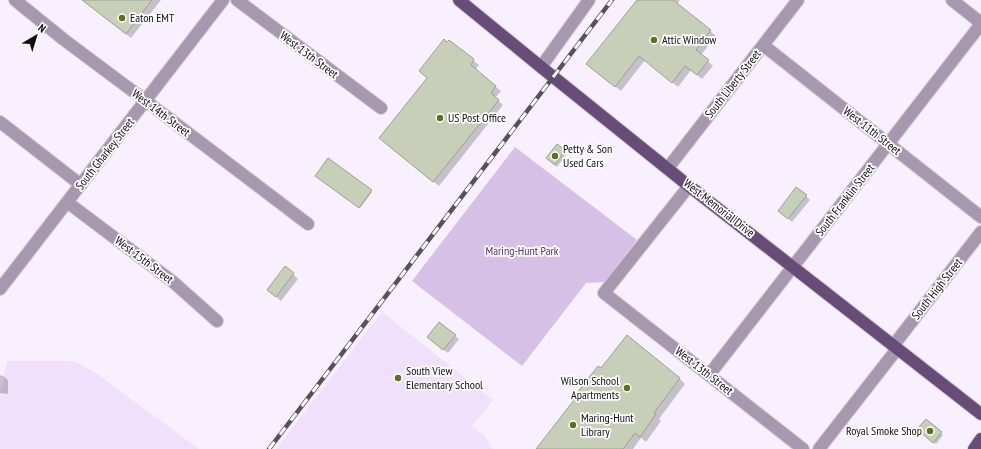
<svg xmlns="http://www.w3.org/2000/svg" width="981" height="449" viewBox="0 0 981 449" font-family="'PT Sans Narrow',sans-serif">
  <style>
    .built { fill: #f1e0fc }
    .green { fill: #d7c0e5 }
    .shadow { fill: #0003 }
    .building { fill: #c7cfb8; stroke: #9aa28b }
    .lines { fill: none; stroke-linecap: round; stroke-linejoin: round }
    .minor-casing { stroke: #d3ccd8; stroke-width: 14 }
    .major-casing { stroke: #d3ccd8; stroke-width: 14 }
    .minor { stroke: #a798b0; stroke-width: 12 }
    .major { stroke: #674c77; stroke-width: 12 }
    .rail-casing { stroke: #57515b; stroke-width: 4.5 }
    .rail { stroke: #fff; stroke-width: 3; stroke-dasharray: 9; stroke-linecap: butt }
    .poi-dot { fill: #5d7120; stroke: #fff; stroke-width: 1.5 }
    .labels { text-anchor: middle; stroke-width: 3.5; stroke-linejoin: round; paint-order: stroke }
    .poi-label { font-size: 12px; fill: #100c13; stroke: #fff; text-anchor: start }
    .street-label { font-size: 12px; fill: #100c13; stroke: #fff }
    .park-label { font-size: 12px; fill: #572b6e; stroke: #fff }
  </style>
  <rect width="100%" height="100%" fill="#f8f0fe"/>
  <!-- built -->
  <path class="built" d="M 382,312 L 493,400 L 472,426 L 485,437 L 493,449 L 276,449 Z
    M 7,361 L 74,361 L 96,373 L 199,449 L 0,449 L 0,389 L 3,389 L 4,375 Z"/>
  <!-- green -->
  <path class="green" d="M 515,147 L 637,240 L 605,282 L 586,283 L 522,366 L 412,281 Z"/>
  <!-- shadow -->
  <path class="shadow" d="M 83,0 L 161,0 L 131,38 Z
    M 639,0 L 680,0 L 677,4 L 716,36 L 701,55 L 713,66 L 702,79 L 691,70 L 678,87 L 645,60 L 621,91 L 593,69 Z
    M 449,41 L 479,65 L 475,70 L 501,91 L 495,98 L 503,105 L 439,186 L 385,143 L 428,79 Z
    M 557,146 L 567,153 L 557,167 L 549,161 Z
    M 329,159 L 372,192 L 360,208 L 317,175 Z
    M 806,196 L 810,200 L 792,222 L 779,211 Z
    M 293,274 L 298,279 L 281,301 L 273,294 Z
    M 455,336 L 459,339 L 448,353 L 432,341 Z
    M 601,370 L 679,378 L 685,384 L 659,419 L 661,421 L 646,442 L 641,438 L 633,449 L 537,449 Z
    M 0,375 L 3,376 L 8,380 L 8,394 L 0,393 Z
    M 921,432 L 941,433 L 943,435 L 936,444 Z"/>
  <!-- building -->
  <path class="building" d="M 82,0 L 152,0 L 126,34 Z
    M 637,0 L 673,0 L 711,30 L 696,50 L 709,60 L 697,75 L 685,66 L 672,83 L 639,56 L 615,87 L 586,64 Z
    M 444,39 L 447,42 L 449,40 L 474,59 L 471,65 L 496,86 L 491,93 L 499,100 L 433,182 L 379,138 L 427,78 L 419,71 Z
    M 557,144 L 565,150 L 555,165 L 546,158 Z
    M 328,158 L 372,190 L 359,208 L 315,176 Z
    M 796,187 L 807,195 L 788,219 L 778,211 Z
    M 285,266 L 294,273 L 276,297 L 267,290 Z
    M 439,322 L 456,335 L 443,350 L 427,337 Z
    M 627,335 L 680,378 L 654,413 L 656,414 L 640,437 L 635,433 L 623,449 L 536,449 L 574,400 L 573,398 L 598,366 L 601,368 Z
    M 926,419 L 942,432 L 933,443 L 917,429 Z"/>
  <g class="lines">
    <defs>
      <path id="minor" d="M 15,0 L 63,39 L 146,101 L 308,224
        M 237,0 L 381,108
        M 952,0 L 981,23
        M 763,45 L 981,217
        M 541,67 L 589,0
        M 0,122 L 81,185
        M 668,168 L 798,0
        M 689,186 L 604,293 L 803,449
        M 67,202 L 172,281 L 217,321
        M 0,289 L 223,0
        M 893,346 L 981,232
        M 709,375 L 981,24
        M 819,449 L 897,349"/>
      <path id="major" d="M 459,0 L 541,67 L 689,186 L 981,414
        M 974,449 L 981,439"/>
    </defs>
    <!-- minor casing -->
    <use href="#minor" class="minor-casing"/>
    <!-- major casing -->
    <use href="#major" class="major-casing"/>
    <!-- minor -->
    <use href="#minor" class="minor"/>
    <!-- major -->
    <use href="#major" class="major"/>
    <defs>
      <path id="rail" d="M 269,449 L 612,0"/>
    </defs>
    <!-- rail casing -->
    <use href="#rail" class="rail-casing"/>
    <!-- rail -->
    <use href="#rail" class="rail"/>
  </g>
  <!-- markers -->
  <g class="poi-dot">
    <circle cx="122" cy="18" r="4"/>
    <circle cx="654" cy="40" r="4"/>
    <circle cx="440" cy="118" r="4"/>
    <circle cx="555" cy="156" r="4"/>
    <circle cx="398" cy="378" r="4"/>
    <circle cx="627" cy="388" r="4"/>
    <circle cx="573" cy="425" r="4"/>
    <circle cx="930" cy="431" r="4"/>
  </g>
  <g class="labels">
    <!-- poi labels -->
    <g class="poi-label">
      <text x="130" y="22">Eaton EMT</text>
      <text x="662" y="44">Attic Window</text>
      <text x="448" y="122">US Post Office</text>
      <text x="563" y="153">Petty &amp; Son<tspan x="563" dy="14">Used Cars</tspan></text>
      <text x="406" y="375">South View<tspan x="406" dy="14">Elementary School</tspan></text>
      <text x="619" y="385" text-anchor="end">Wilson School<tspan x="619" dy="14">Apartments</tspan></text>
      <text x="581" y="422">Maring-Hunt<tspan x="581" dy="14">Library</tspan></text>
      <text x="922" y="435" text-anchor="end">Royal Smoke Shop</text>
    </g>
    <!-- street labels -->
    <g class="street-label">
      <text transform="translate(309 55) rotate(37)" y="4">West 13th Street</text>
      <text transform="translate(733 84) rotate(-52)" y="4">South Liberty Street</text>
      <text transform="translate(161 113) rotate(37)" y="4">West 14th Street</text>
      <text transform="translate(872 131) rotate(38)" y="4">West 11th Street</text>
      <text transform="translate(105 154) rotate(-52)" y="4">South Gharkey Street</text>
      <text transform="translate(845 200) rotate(-52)" y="4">South Franklin Street</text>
      <text transform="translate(719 208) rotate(38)" y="4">West Memorial Drive</text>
      <text transform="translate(144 260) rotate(37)" y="4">West 15th Street</text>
      <text transform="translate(937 289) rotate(-52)" y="4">South High Street</text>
      <text transform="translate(704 371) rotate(38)" y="4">West 13th Street</text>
    </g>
    <!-- park labels -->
    <g class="park-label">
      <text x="522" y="255">Maring-Hunt Park</text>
    </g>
  </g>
  <!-- north arrow -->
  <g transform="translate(36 36) rotate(38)" stroke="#ffffff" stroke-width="3" paint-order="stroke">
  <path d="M0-3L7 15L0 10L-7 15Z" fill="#100c13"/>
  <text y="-6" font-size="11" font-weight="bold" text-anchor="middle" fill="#100c13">N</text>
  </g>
</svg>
